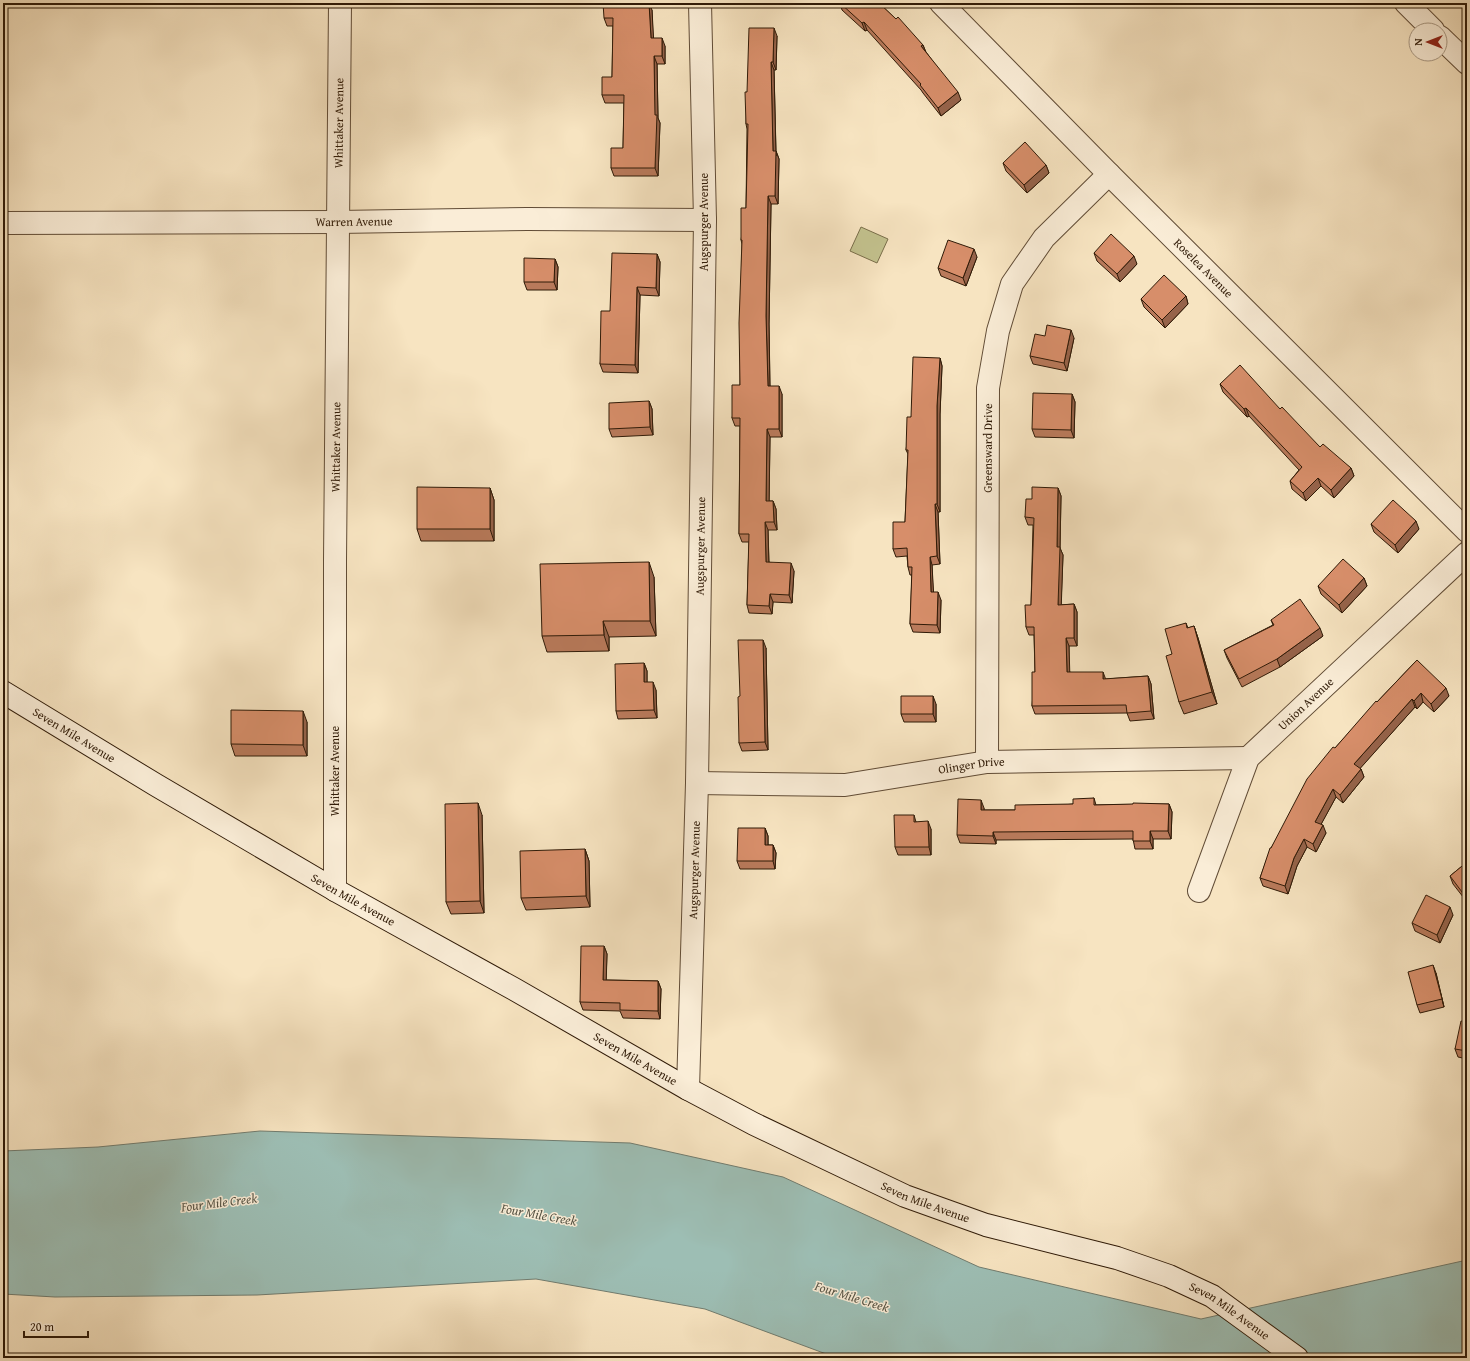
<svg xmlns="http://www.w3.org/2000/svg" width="1470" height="1361" viewBox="0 0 1470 1361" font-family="'Gentium Book Plus',serif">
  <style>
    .green { fill: #c3c28e; stroke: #796e4a }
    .water { fill: #9dbeb4; stroke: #717c6f }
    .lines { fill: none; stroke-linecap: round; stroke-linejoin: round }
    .street-casing { stroke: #614c36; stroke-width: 24 }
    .secondary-casing { stroke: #2f1a07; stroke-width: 24 }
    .street { stroke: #faedd7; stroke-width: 22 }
    .secondary { stroke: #faedd7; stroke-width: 22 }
    .wall { fill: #b97a5b; stroke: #2f1a07 }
    .shaded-wall { fill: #96634a; stroke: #2f1a07 }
    .building { fill: #d78e6a; stroke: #2f1a07 }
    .labels { text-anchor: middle; stroke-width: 3; stroke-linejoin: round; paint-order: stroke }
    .street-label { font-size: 12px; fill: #2f1a07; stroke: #faedd7 }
    .water-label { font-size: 13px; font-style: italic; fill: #565344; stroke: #faedd7 }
  </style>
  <rect width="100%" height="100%" fill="#f7e4c1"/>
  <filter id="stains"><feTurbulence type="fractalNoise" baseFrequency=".005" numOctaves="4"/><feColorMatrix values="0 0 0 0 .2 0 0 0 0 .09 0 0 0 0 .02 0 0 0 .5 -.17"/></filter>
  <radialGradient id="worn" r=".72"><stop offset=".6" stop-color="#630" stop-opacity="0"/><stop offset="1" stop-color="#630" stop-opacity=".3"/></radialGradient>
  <!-- green -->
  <path class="green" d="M 861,227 L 888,239 L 877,263 L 850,251 Z"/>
  <!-- water -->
  <path class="water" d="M 260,1131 L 630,1143 L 783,1177 L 979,1267 L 1201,1319 L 1467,1260 L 1467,1358 L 837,1358 L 705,1309 L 536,1279 L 257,1295 L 55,1297 L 3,1294 L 3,1151 L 98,1147 Z"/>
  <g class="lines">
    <defs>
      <g id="street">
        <path id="s1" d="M 941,3 L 1109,174 L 1467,531"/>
        <path d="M 1406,3 L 1433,30"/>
        <path d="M 1440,37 L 1467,63"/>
        <path id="s2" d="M 3,223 L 338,222 L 527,219 L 705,220"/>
        <path id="s3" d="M 987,762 L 988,388 L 998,331 L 1012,284 L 1044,238 L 1109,174"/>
        <path id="s4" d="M 697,783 L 845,785 L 987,762 L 1248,758"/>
        <path id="s5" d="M 335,890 L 335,561 L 340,3"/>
        <path id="s6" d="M 1199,891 L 1248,758 L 1467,553"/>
        <path id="s7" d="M 688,1089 L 697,783 L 705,220 L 700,3"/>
      </g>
      <g id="secondary">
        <path id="s8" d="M 3,692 L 156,785 L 335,890 L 514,989 L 688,1089 L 754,1124 L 905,1196 L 986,1225 L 1117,1258 L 1169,1276 L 1212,1296 L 1297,1358"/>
      </g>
    </defs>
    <!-- street casing -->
    <use href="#street" class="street-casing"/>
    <!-- secondary casing -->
    <use href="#secondary" class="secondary-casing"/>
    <!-- street -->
    <use href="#street" class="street"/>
    <!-- secondary -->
    <use href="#secondary" class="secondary"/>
  </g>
  <!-- wall -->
  <path class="wall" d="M 840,3 L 879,3 L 923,45 L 926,52 L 961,100 L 941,116 L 923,93 L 921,90 L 867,30 L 865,31 L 842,10 Z
    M 652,10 L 653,38 L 665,46 L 665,64 L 657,64 L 658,118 L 660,123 L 658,176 L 614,176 L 611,168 L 623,148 L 624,103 L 605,103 L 602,95 L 612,77 L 613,26 L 607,26 L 604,18 Z
    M 777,36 L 776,70 L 774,70 L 776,151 L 779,159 L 778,204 L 771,204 L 769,324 L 770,386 L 782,394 L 782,437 L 770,437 L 769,501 L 773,501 L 776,509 L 777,530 L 768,530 L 769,562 L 794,571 L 792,603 L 773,602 L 772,614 L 749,613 L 747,605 L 749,542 L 742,542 L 739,534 L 740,426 L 735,426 L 732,418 L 740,385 L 742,244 L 741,240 L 746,208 L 747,129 L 746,124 L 747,92 Z
    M 1003,163 L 1046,165 L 1049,173 L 1027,193 L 1006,171 Z
    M 1094,253 L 1137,264 L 1120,282 L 1097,261 Z
    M 657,254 L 660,262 L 659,296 L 640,295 L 638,373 L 603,372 L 600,364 L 610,311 Z
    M 977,257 L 966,286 L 941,276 L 938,268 Z
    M 555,259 L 558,267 L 557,290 L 527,290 L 524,282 Z
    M 1186,296 L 1188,304 L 1165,328 L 1144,307 L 1141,299 Z
    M 1045,336 L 1074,338 L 1067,371 L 1033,364 L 1030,356 Z
    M 940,358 L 942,366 L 940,414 L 940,512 L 938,512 L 940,564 L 932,565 L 933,592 L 941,600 L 940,633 L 913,632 L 910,624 L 912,575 L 910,575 L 908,567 L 907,556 L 896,557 L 893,549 L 905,522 L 908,454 L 906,450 L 911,417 Z
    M 1220,384 L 1280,409 L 1320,447 L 1351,468 L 1354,476 L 1334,498 L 1321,486 L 1306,501 L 1292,489 L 1290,481 L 1299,470 L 1249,416 L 1247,417 L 1223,392 Z
    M 1072,394 L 1075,402 L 1074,438 L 1035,437 L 1032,429 Z
    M 649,401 L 652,409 L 653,435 L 612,437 L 609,429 Z
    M 490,488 L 494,500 L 494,541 L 421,541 L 417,529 Z
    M 1058,488 L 1061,496 L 1060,548 L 1063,555 L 1061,605 L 1074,604 L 1077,612 L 1077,646 L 1069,646 L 1069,672 L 1106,679 L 1148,676 L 1151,684 L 1154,719 L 1130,721 L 1127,713 L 1035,714 L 1032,706 L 1035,672 L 1034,635 L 1029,635 L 1026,627 L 1031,605 L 1033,525 L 1028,525 L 1025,517 L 1032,499 Z
    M 1371,524 L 1419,529 L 1398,553 L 1374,532 Z
    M 654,577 L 656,636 L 609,637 L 609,651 L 547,652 L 542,636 Z
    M 1364,578 L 1367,586 L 1342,613 L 1321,594 L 1318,586 Z
    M 1271,620 L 1323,636 L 1280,667 L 1242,687 L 1227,658 L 1224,650 L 1273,625 Z
    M 1186,623 L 1188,628 L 1194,626 L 1198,638 L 1217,704 L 1184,714 L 1179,702 L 1172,654 Z
    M 766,648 L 768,750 L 742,751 L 739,743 Z
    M 1417,660 L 1449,696 L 1434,712 L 1423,702 L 1417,709 L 1415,707 L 1360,768 L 1361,769 L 1364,777 L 1343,803 L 1336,797 L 1321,824 L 1326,833 L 1316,852 L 1307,847 L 1297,866 L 1288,894 L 1263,886 L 1260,878 L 1271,848 L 1335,748 L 1377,702 Z
    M 644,663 L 647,671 L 647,682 L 656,690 L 657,718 L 618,719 L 616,711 Z
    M 936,704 L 936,722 L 904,722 L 901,714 Z
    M 307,722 L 307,756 L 235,756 L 231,744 Z
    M 1094,798 L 1096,805 L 1169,804 L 1172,812 L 1171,839 L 1153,839 L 1153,849 L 1135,849 L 1133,839 L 996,840 L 996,844 L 960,843 L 957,835 L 984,808 L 984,810 L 1015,810 L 1073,804 Z
    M 482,815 L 484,913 L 451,914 L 446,902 Z
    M 914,815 L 916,822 L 931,829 L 931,855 L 898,855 L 895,847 Z
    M 765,828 L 768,836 L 768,845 L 773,845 L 776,853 L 775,869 L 740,869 L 737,861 Z
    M 585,849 L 589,861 L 590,907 L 526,910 L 521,898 Z
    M 1467,862 L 1467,902 L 1453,884 L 1450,876 Z
    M 1453,915 L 1440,943 L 1415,931 L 1412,923 Z
    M 604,946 L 607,954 L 606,980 L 658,981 L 661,989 L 660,1019 L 623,1018 L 620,1011 L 583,1010 L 580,1002 Z
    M 1436,973 L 1444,1007 L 1420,1013 L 1417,1005 Z
    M 1467,1022 L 1467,1059 L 1458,1057 L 1455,1049 Z"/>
  <!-- shaded-wall -->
  <path class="shaded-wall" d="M 649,3 L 652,10 L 654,46 L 651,38 Z
    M 864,22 L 867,30 L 865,31 L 862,23 Z
    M 774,28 L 777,36 L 776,70 L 773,62 Z
    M 662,38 L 665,46 L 665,64 L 662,56 Z
    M 923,45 L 926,53 L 921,46 Z
    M 654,56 L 657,64 L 658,118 L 660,123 L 658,176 L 655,168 Z
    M 771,62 L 774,70 L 776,156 L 776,151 L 779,159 L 778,204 L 775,196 L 773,151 Z
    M 958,92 L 961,100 L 941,116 L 938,108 Z
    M 1046,165 L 1049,173 L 1027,193 L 1024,185 Z
    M 768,196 L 771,204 L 769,324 L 770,394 L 768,386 L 766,316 Z
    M 974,249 L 977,257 L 966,286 L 963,278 Z
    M 657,254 L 660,262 L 659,296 L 656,288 Z
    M 1134,256 L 1137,264 L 1120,282 L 1117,274 Z
    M 555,259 L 558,267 L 557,290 L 554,282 Z
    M 637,287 L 640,295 L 638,373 L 635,365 Z
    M 1186,296 L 1188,304 L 1165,328 L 1162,320 Z
    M 1071,330 L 1074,338 L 1067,371 L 1064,363 Z
    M 940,358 L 942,366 L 940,414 L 940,512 L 937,504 L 937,406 Z
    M 779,386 L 782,394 L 782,437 L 779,429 Z
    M 1072,394 L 1075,402 L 1074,438 L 1071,430 Z
    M 649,401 L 652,409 L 653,435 L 650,427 Z
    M 1246,408 L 1249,416 L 1247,417 L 1244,409 Z
    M 767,429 L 770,437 L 769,509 L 766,501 Z
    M 1351,468 L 1354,476 L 1334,498 L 1331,490 Z
    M 1318,478 L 1321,486 L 1306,501 L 1303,493 Z
    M 490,488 L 494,500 L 494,541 L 490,529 Z
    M 1058,488 L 1061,496 L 1060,548 L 1063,555 L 1061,613 L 1058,605 L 1057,547 Z
    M 773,501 L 776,509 L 777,530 L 774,522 Z
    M 935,504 L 938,512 L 940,564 L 937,556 Z
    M 1416,521 L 1419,529 L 1398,553 L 1395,545 Z
    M 765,522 L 768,530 L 769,570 L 766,562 Z
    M 930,557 L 932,565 L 934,600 L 931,592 Z
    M 649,562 L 654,577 L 656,636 L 650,621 Z
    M 791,563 L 794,571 L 792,603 L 789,595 Z
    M 1364,578 L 1367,586 L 1342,613 L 1339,605 Z
    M 938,592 L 941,600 L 940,633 L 937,625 Z
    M 770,594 L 773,602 L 772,614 L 769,606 Z
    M 1074,604 L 1077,612 L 1077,646 L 1074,638 Z
    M 603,621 L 609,637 L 609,651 L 604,635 Z
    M 1194,626 L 1198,638 L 1217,704 L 1212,692 Z
    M 1320,628 L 1323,636 L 1280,667 L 1277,659 Z
    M 1066,638 L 1069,646 L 1070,680 L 1067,672 Z
    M 763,640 L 766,648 L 768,750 L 765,742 Z
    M 644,663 L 647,671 L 647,690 L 644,682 Z
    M 1103,672 L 1106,680 L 1103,679 Z
    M 1148,676 L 1151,684 L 1154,719 L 1151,711 Z
    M 653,682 L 656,690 L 657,718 L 654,710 Z
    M 1446,688 L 1449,696 L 1434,712 L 1431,704 Z
    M 1421,693 L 1423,702 L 1417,709 L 1414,701 Z
    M 933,696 L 936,704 L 936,722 L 933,714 Z
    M 1412,699 L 1415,707 L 1357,772 L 1354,764 Z
    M 303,711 L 307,722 L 307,756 L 303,745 Z
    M 1361,769 L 1364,777 L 1343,803 L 1340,795 Z
    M 1333,789 L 1336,797 L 1318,830 L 1315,822 Z
    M 981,800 L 984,808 L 984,818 L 981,810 Z
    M 478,803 L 482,815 L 484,913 L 480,901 Z
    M 1169,804 L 1172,812 L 1171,839 L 1168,831 Z
    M 928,821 L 931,829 L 931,855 L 929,847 Z
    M 1323,825 L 1326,833 L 1316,852 L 1313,844 Z
    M 765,828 L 768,836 L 768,853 L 765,845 Z
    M 1150,831 L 1153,839 L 1153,849 L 1150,841 Z
    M 993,832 L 996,840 L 996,844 L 993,836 Z
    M 1304,839 L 1307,847 L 1297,866 L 1288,894 L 1285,886 L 1294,858 Z
    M 773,845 L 776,853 L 775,869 L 773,861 Z
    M 585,849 L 589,861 L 590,907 L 586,896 Z
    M 1450,907 L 1453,915 L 1440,943 L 1437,935 Z
    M 604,946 L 607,954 L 606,988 L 603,980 Z
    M 1433,965 L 1436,973 L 1444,1007 L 1442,999 Z
    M 658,981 L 661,989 L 660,1019 L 658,1011 Z"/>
  <!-- building -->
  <path class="building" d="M 603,3 L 649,3 L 651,38 L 662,38 L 662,56 L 654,56 L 655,115 L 657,115 L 655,168 L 611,168 L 611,148 L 623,148 L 624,95 L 602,95 L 602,77 L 612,77 L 613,18 L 604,18 Z
    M 840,3 L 879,3 L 896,19 L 898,17 L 923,45 L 921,46 L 958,92 L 938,108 L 920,85 L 921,84 L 864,22 L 862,23 Z
    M 749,28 L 774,28 L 773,62 L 771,62 L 773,151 L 776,151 L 775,196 L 768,196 L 766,316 L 768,386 L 779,386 L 779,429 L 767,429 L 766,501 L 773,501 L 774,522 L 765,522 L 766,562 L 791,563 L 789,595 L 770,594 L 769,606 L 747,605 L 749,534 L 739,534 L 740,418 L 732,418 L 732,385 L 740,385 L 739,323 L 742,240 L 741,240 L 741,208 L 746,208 L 748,124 L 746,124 L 745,92 L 747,92 Z
    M 1025,142 L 1046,165 L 1024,185 L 1003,163 Z
    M 1111,234 L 1134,256 L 1117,274 L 1094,253 Z
    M 948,240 L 974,249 L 963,278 L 938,268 Z
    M 612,253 L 657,254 L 656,288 L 637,287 L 635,365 L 600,364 L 601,311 L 610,311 Z
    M 524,258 L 555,259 L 554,282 L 524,282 Z
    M 1164,275 L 1186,296 L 1162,320 L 1141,299 Z
    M 1047,325 L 1071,330 L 1064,363 L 1030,356 L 1035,334 L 1045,336 Z
    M 913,357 L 940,358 L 937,406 L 937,504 L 935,504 L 937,556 L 930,557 L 931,592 L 938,592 L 937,625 L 910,624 L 912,567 L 908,567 L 907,548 L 893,549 L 893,522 L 905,522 L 908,450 L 906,450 L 907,417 L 911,417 Z
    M 1240,365 L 1280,409 L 1282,407 L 1320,447 L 1323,444 L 1351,468 L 1331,490 L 1318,478 L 1303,493 L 1290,481 L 1302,467 L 1246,408 L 1244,409 L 1220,384 Z
    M 1033,393 L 1072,394 L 1071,430 L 1032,429 Z
    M 649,401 L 650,427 L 609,429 L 609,403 Z
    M 417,487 L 490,488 L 490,529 L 417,529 Z
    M 1032,487 L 1058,488 L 1057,547 L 1060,547 L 1058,605 L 1074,604 L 1074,638 L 1066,638 L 1067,672 L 1103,672 L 1103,679 L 1148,676 L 1151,711 L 1127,713 L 1126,705 L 1032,706 L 1032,672 L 1035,672 L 1034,627 L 1026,627 L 1025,605 L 1031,605 L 1034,518 L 1025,517 L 1026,499 L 1032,499 Z
    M 1393,500 L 1416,521 L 1395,545 L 1371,524 Z
    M 1343,559 L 1364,578 L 1339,605 L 1318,586 Z
    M 649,562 L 650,621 L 603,621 L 604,635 L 542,636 L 540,564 Z
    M 1300,599 L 1320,628 L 1277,659 L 1239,679 L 1224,650 L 1274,625 L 1271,620 Z
    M 1186,623 L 1187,628 L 1194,626 L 1212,692 L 1179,702 L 1166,656 L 1172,654 L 1165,629 Z
    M 738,640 L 763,640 L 765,742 L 739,743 L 738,697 L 740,696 Z
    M 1417,660 L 1446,688 L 1431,704 L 1421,693 L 1414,701 L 1412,699 L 1354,764 L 1361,769 L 1340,795 L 1333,789 L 1315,822 L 1323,825 L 1313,844 L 1304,839 L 1294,858 L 1285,886 L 1260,878 L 1270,848 L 1271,848 L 1307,779 L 1333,747 L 1335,748 L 1376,701 L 1377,702 Z
    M 644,663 L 644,682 L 653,682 L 654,710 L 616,711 L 615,664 Z
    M 901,696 L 933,696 L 933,714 L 901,714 Z
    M 231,710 L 303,711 L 303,745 L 231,744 Z
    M 1094,798 L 1094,805 L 1133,804 L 1133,803 L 1169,804 L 1168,831 L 1150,831 L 1150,841 L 1133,841 L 1133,831 L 993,832 L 993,836 L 957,835 L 958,799 L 981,800 L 981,810 L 1015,810 L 1015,805 L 1073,804 L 1073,799 Z
    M 478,803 L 480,901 L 446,902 L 445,804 Z
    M 894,815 L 914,815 L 914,822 L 928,821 L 929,847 L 895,847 Z
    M 738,828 L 765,828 L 765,845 L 773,845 L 773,861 L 737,861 Z
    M 585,849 L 586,896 L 521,898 L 520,851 Z
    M 1467,862 L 1467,895 L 1465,896 L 1450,876 Z
    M 1426,895 L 1450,907 L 1437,935 L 1412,923 Z
    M 581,946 L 604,946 L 603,980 L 658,981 L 658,1011 L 620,1010 L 620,1003 L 580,1002 Z
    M 1433,965 L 1442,999 L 1417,1005 L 1408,972 Z
    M 1461,1021 L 1467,1022 L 1467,1051 L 1455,1049 Z"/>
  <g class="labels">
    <!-- street labels -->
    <g class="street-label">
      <text dy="4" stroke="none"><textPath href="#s5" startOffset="767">Whittaker Avenue</textPath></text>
      <text dy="4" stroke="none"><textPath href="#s2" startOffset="351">Warren Avenue</textPath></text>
      <text transform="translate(704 222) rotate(-90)" y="4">Augspurger Avenue</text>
      <text dy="4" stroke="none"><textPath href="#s1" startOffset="373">Roselea Avenue</textPath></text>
      <text dy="4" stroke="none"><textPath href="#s5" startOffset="443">Whittaker Avenue</textPath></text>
      <text dy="4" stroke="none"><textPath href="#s3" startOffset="314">Greensward Drive</textPath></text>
      <text dy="4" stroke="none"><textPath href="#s7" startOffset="543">Augspurger Avenue</textPath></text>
      <text dy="4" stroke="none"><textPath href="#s6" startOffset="221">Union Avenue</textPath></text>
      <text dy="4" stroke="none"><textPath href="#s8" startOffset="83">Seven Mile Avenue</textPath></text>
      <text dy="4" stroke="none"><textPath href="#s4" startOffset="276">Olinger Drive</textPath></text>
      <text transform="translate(335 771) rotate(-90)" y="4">Whittaker Avenue</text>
      <text dy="4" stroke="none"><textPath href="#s7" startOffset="219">Augspurger Avenue</textPath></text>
      <text dy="4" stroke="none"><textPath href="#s8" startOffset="407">Seven Mile Avenue</textPath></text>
      <text dy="4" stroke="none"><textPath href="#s8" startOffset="731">Seven Mile Avenue</textPath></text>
      <text dy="4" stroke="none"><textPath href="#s8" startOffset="1055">Seven Mile Avenue</textPath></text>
      <text dy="4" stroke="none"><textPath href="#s8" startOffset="1380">Seven Mile Avenue</textPath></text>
    </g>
    <!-- water labels -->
    <g class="water-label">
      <text transform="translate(219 1202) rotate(-7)" y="5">Four Mile Creek</text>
      <text transform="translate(539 1214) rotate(10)" y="5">Four Mile Creek</text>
      <text transform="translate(852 1296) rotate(17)" y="5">Four Mile Creek</text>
    </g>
  </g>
  <!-- margin -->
  <rect width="1470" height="1361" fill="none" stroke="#f7e4c1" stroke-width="16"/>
  <rect x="4" y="4" width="1462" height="1353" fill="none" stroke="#2f1a07" stroke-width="2"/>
  <rect x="8" y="8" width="1454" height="1345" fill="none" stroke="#2f1a07"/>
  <!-- north arrow -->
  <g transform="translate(1428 42) rotate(270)"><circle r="19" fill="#faedd7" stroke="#a99984"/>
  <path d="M0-3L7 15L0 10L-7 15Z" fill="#8f2418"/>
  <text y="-6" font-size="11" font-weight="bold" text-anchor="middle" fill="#2f1a07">N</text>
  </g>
  <!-- scale -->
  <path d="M24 1331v6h64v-6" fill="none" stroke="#2f1a07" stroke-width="2"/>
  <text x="30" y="1331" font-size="12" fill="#2f1a07" stroke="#faedd7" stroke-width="3" paint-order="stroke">20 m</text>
  <rect width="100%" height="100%" filter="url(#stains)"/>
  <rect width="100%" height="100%" fill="url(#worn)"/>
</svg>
